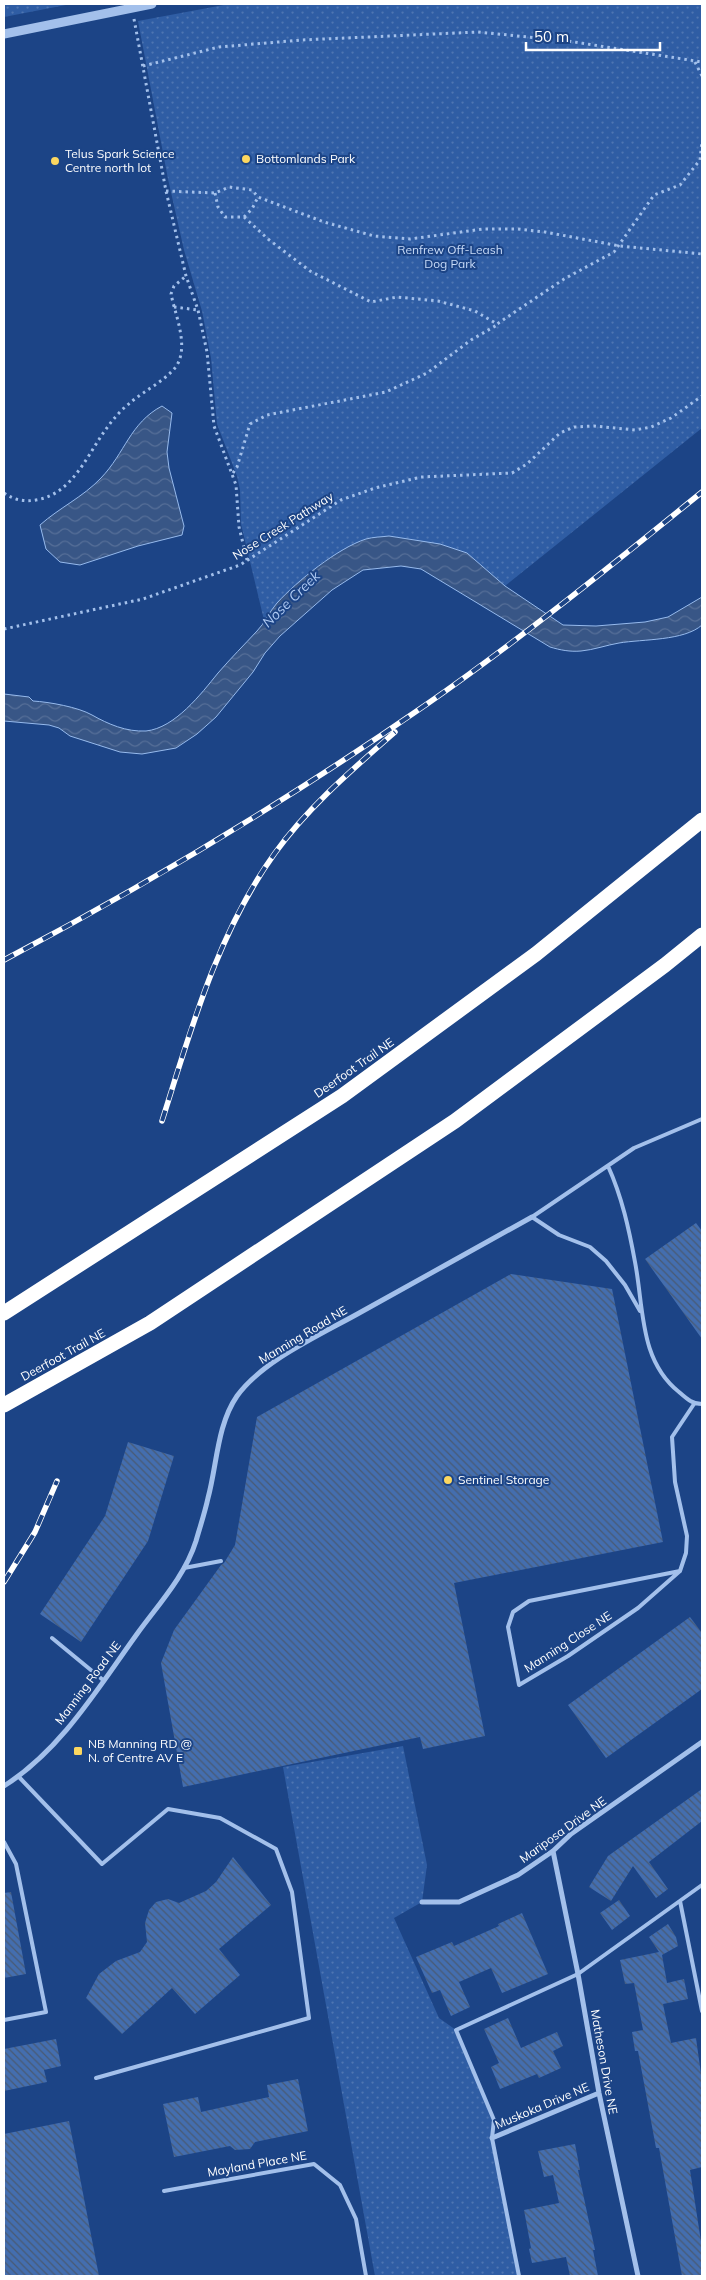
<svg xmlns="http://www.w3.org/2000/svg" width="706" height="2280" viewBox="0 0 706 2280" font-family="Mulish,sans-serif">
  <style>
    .park { fill: url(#park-dots) }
    .water { fill: url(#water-waves); stroke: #96baed }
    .building { fill: url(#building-back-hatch) }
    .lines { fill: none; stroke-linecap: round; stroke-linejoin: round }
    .path { stroke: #a3c0eb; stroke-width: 3; stroke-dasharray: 2.5 4; stroke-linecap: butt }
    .service { stroke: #a3c0eb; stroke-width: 4 }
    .minor { stroke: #a3c0eb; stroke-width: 5 }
    .tertiary { stroke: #a3c0eb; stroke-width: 9 }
    .motorway { stroke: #fff; stroke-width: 15 }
    .rail-casing { stroke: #fff; stroke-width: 5.5 }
    .rail { stroke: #1c4486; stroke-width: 4; stroke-dasharray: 11; stroke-linecap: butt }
    .poi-dot { fill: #fcd760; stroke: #1c4486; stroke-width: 2 }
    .labels { text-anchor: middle; stroke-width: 4; stroke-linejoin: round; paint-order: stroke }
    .poi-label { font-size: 12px; fill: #fff; stroke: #1c4486; text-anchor: start }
    .park-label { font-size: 12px; fill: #c8dbf8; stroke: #1c4486 }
    .street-label { font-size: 12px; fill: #fff; stroke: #1c4486 }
    .water-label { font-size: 14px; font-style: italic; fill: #afcaf3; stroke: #1c4486 }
  </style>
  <defs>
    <pattern id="park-dots" width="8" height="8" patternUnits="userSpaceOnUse" patternTransform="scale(1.25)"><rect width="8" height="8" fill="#2f5da4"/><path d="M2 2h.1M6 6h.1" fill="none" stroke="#4e75b2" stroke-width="1.8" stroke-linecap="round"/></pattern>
    <pattern id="water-waves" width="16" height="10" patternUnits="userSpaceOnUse" patternTransform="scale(1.25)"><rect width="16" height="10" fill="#385686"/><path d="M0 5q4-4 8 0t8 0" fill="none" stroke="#566f98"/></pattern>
    <pattern id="building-back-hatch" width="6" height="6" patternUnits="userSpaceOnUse" patternTransform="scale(1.25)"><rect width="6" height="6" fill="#446eaf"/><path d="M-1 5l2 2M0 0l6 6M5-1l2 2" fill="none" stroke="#495a74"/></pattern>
  </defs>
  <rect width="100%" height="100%" fill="#1c4486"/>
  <!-- park -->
  <path class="park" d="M 4,4 L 71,4 L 4,17 Z
    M 229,4 L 702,4 L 702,428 L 505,586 L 467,553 L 389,536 L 366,539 L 323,562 L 277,604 L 264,620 L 241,524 L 240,490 L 237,476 L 217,424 L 211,358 L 202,311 L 184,250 L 168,179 L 138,21 Z
    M 403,1746 L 427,1865 L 422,1902 L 394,1918 L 439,2018 L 456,2030 L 494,2120 L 492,2138 L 519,2276 L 375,2276 L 283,1767 Z"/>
  <!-- water -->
  <path class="water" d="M 162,406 L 172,413 L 167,452 L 169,468 L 184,526 L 182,535 L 138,546 L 80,565 L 60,562 L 46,549 L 40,525 C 59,508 83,497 101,478 C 125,453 130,423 162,406 Z
    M 389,536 L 440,544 L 467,553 L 505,586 L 563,625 L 596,626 L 645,622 L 668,617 L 702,597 L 702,625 C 684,641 643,639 619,643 C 607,645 593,650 581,651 C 570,652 560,650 550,647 L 421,569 L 401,566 L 363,570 L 332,590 L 280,636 L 265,653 L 253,672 L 216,717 L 197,734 L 176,748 L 142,754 L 120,752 L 70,736 L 59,728 L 49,725 L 4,721 L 4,694 L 29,697 L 33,701 C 49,702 78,707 92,715 C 108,724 126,732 146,731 C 175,728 201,694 218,673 C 231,658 244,645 257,631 C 265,623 269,612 277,603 C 297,581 338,548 366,539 C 373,537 381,537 389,536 Z"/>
  <!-- building -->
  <path class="building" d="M 696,1223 L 702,1231 L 702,1339 L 645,1259 Z
    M 511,1274 L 612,1289 L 663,1542 L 454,1583 L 485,1736 L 423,1749 L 420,1737 L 183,1787 L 161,1663 L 174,1630 L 221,1565 L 224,1563 L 235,1545 L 257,1417 Z
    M 128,1442 L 174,1456 L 148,1541 L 81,1642 L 40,1614 L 105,1516 Z
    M 690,1617 L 702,1633 L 702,1689 L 606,1758 L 568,1705 Z
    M 702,1789 L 702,1821 L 649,1862 L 668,1889 L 656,1898 L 633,1866 L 611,1901 L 589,1887 L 608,1856 Z
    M 233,1857 L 271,1905 L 219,1949 L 240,1975 L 195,2014 L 172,1988 L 122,2034 L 86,1998 L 99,1974 L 116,1961 L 140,1952 L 147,1942 L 145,1923 L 149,1910 L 156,1902 L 168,1899 L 179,1903 L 206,1891 L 216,1882 Z
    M 11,1892 L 26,1974 L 4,1978 L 4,1893 Z
    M 619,1900 L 630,1916 L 612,1930 L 600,1913 Z
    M 522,1913 L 548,1974 L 502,1993 L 491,1968 L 459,1982 L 470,2007 L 451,2016 L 440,1990 L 432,1993 L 416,1957 L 452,1942 L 454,1946 L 499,1926 L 498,1924 Z
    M 668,1924 L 676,1937 L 678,1946 L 662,1955 L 667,1983 L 684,1979 L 688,1999 L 663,2004 L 671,2043 L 696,2038 L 702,2081 L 702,2167 L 690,2170 L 702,2248 L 702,2276 L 682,2276 L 659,2148 L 656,2148 L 638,2051 L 635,2051 L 632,2032 L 643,2030 L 634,1983 L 625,1984 L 620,1960 L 659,1952 L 649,1937 Z
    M 508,2018 L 521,2048 L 557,2032 L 563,2046 L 553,2051 L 561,2068 L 539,2078 L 537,2074 L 500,2089 L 491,2067 L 499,2063 L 484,2029 Z
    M 56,2039 L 61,2066 L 44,2070 L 47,2082 L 4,2091 L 4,2049 Z
    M 298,2079 L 308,2131 L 255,2142 L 250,2149 L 235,2150 L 230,2146 L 174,2157 L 163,2104 L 198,2097 L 201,2112 L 269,2097 L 267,2085 Z
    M 69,2121 L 99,2276 L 4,2276 L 4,2134 Z
    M 575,2144 L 580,2170 L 578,2170 L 595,2250 L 593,2250 L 598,2276 L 570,2276 L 566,2257 L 532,2263 L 529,2249 L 531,2248 L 524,2210 L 559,2203 L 553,2175 L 544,2177 L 538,2151 Z"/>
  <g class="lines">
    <!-- path -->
    <path class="path" d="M 134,19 L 166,191 L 186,276 L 198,310 L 207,352 L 214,426 L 236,485 L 239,527 L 247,560
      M 695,62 L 702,76
      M 143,66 L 219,47 L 302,40 L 478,32 L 568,41 L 702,62
      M 166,191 L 215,193 L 229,187 L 252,190 L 258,197 L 324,222 L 374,236 L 410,239 L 483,229 L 518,229 L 545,232 L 620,246 L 702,254
      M 215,193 L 218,207 L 225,217 L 244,217 L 252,209 L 258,197
      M 244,217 L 268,239 L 310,271 L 371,302 L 397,297 L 438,301 L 475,311 L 497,324 L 564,279 L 614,252 L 654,195 L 680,185 L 700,160 L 702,141
      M 174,307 L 198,310
      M 233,473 L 237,467 L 250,424 L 267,415 L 386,392 L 427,373 L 471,340 L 497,325
      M 4,493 C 14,500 24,502 36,500 C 74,494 88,452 109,425 C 115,417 122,409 130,403 C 143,391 173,377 179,361 C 187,341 175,314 171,294 L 174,286 L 186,276
      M 4,629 L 143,599 L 240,565 L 341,500 L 375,488 L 421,477 L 512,473 L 527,464 L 560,433 L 574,427 L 594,426 L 635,430 L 651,427 L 671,418 L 702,396"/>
    <!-- service -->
    <path class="service" d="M 608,1166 C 622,1197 629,1229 635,1262 C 644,1308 639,1360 679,1392 C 687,1399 692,1404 702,1404
      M 640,1311 L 625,1285 L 606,1261 L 590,1247 L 559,1235 L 532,1217 L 634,1148 L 702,1119
      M 184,1568 L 221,1561
      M 680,1571 L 529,1601 L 513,1612 L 508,1627 L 519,1685 L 568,1656 L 638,1608 L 680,1571 L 686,1553 L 687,1536 L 675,1482 L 672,1437 L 694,1404
      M 52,1638 L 103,1680
      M 19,1777 L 102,1864 L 168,1809 L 220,1818 L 276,1849 L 292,1892 L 309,2018 L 96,2078
      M 4,1842 L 16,1864 L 46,2012 L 4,2020
      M 680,1901 L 702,2011
      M 164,2191 L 314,2164 L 340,2185 L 356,2219 L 366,2276
      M 519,2276 L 492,2138 L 494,2120 L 456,2030 L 578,1974 L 702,1885"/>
    <!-- minor -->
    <path class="minor" d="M 4,1786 C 61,1750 98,1688 137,1634 C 158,1605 185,1576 196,1541 C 200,1527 205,1512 208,1498 C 217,1465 217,1425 237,1396 C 263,1360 322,1334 361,1312 C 418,1280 475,1249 532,1217
      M 553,1851 L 578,1974 L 599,2093 L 638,2276
      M 422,1902 L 459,1902 L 518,1875 L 553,1851 L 571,1834 L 702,1742
      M 492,2138 L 599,2093"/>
    <!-- tertiary -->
    <path class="tertiary" d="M 4,34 L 152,4"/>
    <!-- motorway -->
    <path class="motorway" d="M 4,1313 L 342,1096 L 536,954 L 702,820
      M 4,1405 L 150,1323 L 455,1121 L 665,965 L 702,935"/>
    <defs>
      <path id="rail" d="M 4,960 C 150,883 291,798 427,704 C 522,638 612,565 702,492
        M 162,1121 C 191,1029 218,932 275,853 C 308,807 353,769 395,732
        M 4,1582 L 35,1532 L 57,1481"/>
    </defs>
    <!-- rail casing -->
    <use href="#rail" class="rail-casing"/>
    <!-- rail -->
    <use href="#rail" class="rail"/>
  </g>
  <!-- markers -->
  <g class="poi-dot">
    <circle cx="246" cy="159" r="5"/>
    <circle cx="55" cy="161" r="5"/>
    <circle cx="448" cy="1480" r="5"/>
    <rect x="73" y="1746" width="10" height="10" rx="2.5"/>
  </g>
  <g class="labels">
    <!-- poi labels -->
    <g class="poi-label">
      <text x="65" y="158">Telus Spark Science<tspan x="65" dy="14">Centre north lot</tspan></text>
      <text x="256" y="163">Bottomlands Park</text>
      <text x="458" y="1484">Sentinel Storage</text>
      <text x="88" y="1748">NB Manning RD @<tspan x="88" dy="14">N. of Centre AV E</tspan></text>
    </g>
    <!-- park labels -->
    <g class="park-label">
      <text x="450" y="254">Renfrew Off-Leash<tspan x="450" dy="14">Dog Park</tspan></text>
    </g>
    <!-- street labels -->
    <g class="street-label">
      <text transform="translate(283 526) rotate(-32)" y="4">Nose Creek Pathway</text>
      <text transform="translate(354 1068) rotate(-35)" y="4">Deerfoot Trail NE</text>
      <text transform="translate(303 1335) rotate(-31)" y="4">Manning Road NE</text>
      <text transform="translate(63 1355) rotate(-29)" y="4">Deerfoot Trail NE</text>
      <text transform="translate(568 1642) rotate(-33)" y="4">Manning Close NE</text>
      <text transform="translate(88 1683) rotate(-53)" y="4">Manning Road NE</text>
      <text transform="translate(563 1830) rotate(-36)" y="4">Mariposa Drive NE</text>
      <text transform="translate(604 2062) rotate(80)" y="4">Matheson Drive NE</text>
      <text transform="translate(542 2106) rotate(-23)" y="4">Muskoka Drive NE</text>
      <text transform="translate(257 2164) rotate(-10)" y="4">Mayland Place NE</text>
    </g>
    <!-- water labels -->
    <g class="water-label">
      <text transform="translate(291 599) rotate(-44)" y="5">Nose Creek</text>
    </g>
  </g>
  <!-- border -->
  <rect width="706" height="2280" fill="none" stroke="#ffffff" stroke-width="10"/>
  <!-- scale -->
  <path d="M526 42v8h134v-8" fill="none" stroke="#ffffff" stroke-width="2.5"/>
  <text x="534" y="42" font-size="15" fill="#ffffff" stroke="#1c4486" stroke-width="4" paint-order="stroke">50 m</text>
</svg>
